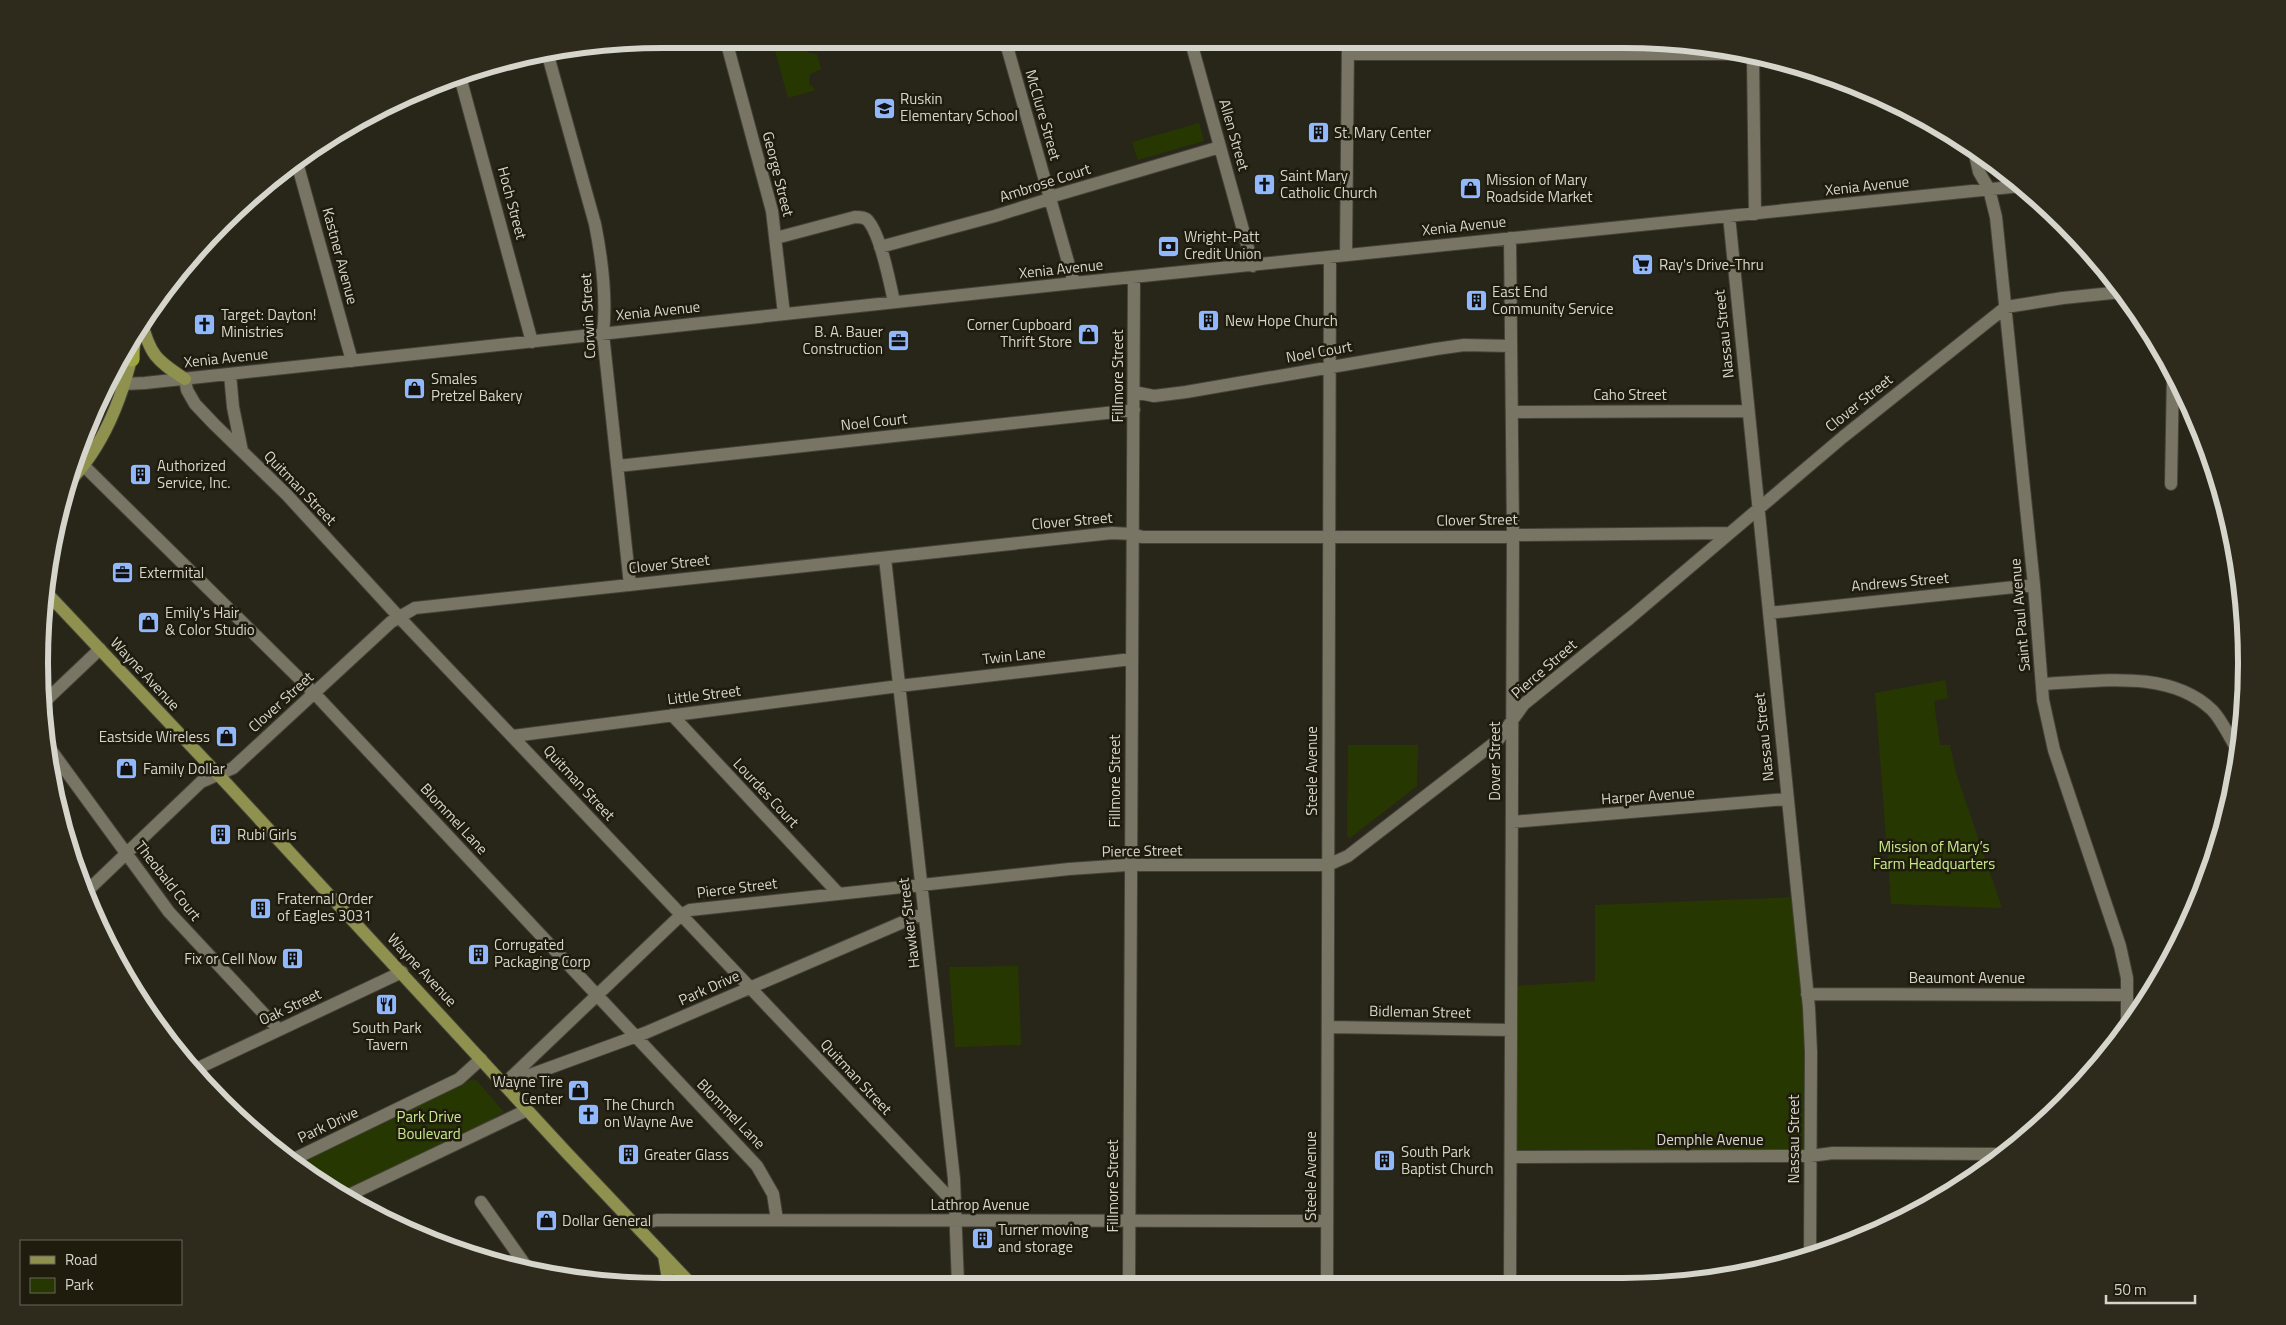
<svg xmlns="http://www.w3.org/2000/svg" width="2286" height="1325" viewBox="0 0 2286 1325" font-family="'Titillium Web',sans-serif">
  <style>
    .green { fill: #273702 }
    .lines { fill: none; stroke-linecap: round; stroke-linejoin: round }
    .minor-casing { stroke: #444237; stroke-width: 14 }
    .major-casing { stroke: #444237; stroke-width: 14 }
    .highway-casing { stroke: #444237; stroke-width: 16 }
    .minor { stroke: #787565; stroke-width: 12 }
    .major { stroke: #8f924f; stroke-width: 12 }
    .highway { stroke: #9ea541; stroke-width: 15 }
    .labels { text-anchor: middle; stroke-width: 5; stroke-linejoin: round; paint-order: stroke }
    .poi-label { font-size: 15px; fill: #d6d5cc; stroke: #1f1c0e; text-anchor: start }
    .street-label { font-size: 15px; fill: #d6d5cc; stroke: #1f1c0e }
    .park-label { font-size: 15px; fill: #c7ea8b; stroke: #1f1c0e }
    .rim { fill: none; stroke: #d6d5cc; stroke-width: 6 }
  </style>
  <rect width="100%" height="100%" fill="#282618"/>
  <!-- green -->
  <path class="green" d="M 767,43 L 801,43 L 809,53 L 817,54 L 821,69 L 810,74 L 809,84 L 816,90 L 788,98 L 775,51 Z
    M 1199,123 L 1204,141 L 1138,160 L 1132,142 Z
    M 1945,680 L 1948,698 L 1934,701 L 1940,745 L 1950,745 L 1956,773 L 2002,908 L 1891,904 L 1875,693 Z
    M 1348,745 L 1418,745 L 1417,786 L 1350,838 L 1347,837 Z
    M 1796,897 L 1810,1156 L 1511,1157 L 1512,986 L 1595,981 L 1595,905 Z
    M 1018,966 L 1021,1045 L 955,1047 L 949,967 Z
    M 459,1079 L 463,1084 L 473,1079 L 477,1081 L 504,1112 L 494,1117 L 493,1125 L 347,1196 L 316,1181 L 292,1160 Z"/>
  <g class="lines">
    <defs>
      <path id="minor" d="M 1191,42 L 1253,266
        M 1006,43 L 1074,283
        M 727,44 L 772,211 L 784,314
        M 547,52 L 595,224 C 602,259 607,298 603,334 L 630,585
        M 1348,54 L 1732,54
        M 1753,58 L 1755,214
        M 459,73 L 532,342
        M 1973,146 L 1979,172 L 1989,189 L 1996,217 L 2034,585 L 2043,700 L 2054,750 L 2120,946 L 2127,978 L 2127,1027
        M 296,159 L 352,361
        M 1729,216 L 1809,1008 L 1811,1052 L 1810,1256
        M 776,238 L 855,217 C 860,217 866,217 869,222 C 881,237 890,283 894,302
        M 880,247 L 995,216 L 1046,200 L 1050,197 L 1220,147
        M 1346,255 L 1348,41
        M 230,374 L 233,407 L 242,451
        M 185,379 L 187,390 L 195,404 L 214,424 L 287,495 L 399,617 L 956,1205
        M 104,385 L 145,383 L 1074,283 L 2021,186
        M 1134,392 L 1154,396 L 1186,392 L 1436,349 L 1464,345 L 1511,346
        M 1512,412 L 1748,411
        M 74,463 L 83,465 L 315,694 L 757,1166 L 773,1194 L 777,1220
        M 618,466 L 1134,410
        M 2171,484 L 2173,373
        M 885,558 L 954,1179 L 958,1285
        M 1769,613 L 2034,585
        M 2042,684 C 2097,682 2168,668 2212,710 C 2222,720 2229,737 2237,749
        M 40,706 L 100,649
        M 672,715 L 838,893
        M 513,736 L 899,686 L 1132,659
        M 45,742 L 169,912 L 279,1030
        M 1512,822 L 1787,799
        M 84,894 L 201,782 L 233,768 L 391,622 L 415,608 L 1112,533 L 1133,534 L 1142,537 L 1508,537 L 1513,535 L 1730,533 L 1843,437 L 2006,307 L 2063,298 L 2122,292
        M 1807,994 L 2127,995
        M 1328,1027 L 1511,1030
        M 192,1071 L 402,972
        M 508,1083 L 645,1033 L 924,913
        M 504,1084 L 681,915 L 690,910 L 1069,869 L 1127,865 L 1328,865 L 1348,856 L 1498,740 L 1524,704 L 1630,618 L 1730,533
        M 1511,1157 L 1810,1156 L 1833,1153 L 1999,1154
        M 292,1160 L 459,1079 L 481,1059
        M 347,1196 L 527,1110
        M 481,1202 L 526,1266
        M 640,1230 L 640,1224 L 657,1220 L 1327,1221
        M 1129,1285 L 1134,277
        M 1327,1285 L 1330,257
        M 1510,1285 L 1513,535 L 1510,238"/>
      <path id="major" d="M 141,320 C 150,355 156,360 185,379
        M 66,485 C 109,443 128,383 138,326
        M 44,590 L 227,784 L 566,1152 L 692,1285
        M 664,1256 L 669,1285"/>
      <path id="highway" d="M 132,336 L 132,359"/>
    </defs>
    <!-- minor casing -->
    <use href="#minor" class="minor-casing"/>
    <!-- major casing -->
    <use href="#major" class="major-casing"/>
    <!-- highway casing -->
    <use href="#highway" class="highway-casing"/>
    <!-- minor -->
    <use href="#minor" class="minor"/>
    <!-- major -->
    <use href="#major" class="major"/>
    <!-- highway -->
    <use href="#highway" class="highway"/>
  </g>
  <!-- icons -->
  <defs>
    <symbol id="school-square" viewBox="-11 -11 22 22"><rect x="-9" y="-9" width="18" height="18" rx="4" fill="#91b8fd" stroke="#1f1c0e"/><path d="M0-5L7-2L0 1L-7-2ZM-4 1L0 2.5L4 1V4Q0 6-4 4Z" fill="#111"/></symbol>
    <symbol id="building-square" viewBox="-11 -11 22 22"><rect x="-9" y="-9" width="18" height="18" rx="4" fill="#91b8fd" stroke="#1f1c0e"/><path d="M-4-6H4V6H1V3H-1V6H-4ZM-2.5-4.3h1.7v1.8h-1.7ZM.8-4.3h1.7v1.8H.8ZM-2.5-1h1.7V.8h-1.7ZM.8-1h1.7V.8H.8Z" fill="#111"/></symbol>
    <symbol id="church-square" viewBox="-11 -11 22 22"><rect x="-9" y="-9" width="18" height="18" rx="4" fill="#91b8fd" stroke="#1f1c0e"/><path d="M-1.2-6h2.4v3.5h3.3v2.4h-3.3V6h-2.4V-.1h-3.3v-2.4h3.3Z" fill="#111"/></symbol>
    <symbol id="shop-square" viewBox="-11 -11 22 22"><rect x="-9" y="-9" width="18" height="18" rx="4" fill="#91b8fd" stroke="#1f1c0e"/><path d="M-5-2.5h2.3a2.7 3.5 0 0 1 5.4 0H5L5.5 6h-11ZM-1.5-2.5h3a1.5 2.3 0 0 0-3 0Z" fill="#111"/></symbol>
    <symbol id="bank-square" viewBox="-11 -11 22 22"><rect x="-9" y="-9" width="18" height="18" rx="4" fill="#91b8fd" stroke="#1f1c0e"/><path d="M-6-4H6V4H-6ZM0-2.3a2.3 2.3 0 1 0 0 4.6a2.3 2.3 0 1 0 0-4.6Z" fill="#111"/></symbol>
    <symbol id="supermarket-square" viewBox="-11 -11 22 22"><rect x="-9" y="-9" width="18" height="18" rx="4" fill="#91b8fd" stroke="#1f1c0e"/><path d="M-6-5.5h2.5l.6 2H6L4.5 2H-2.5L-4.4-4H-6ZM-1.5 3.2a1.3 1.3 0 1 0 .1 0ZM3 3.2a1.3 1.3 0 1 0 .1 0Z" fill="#111"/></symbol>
    <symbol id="office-square" viewBox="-11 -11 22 22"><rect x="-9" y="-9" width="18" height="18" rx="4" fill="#91b8fd" stroke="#1f1c0e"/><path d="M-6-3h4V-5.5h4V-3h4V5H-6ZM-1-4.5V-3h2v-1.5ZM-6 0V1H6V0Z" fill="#111"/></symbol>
    <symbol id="restaurant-square" viewBox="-11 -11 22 22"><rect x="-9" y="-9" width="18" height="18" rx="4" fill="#91b8fd" stroke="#1f1c0e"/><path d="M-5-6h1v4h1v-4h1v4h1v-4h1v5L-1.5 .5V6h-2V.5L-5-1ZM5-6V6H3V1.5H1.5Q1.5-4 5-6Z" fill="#111"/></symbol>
  </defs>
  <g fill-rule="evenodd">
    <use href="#school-square" x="872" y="96" width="25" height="25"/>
    <use href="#building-square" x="1306" y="120" width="25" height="25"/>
    <use href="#church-square" x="1252" y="172" width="25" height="25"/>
    <use href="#shop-square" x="1458" y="176" width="25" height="25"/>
    <use href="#bank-square" x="1156" y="234" width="25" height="25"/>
    <use href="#supermarket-square" x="1630" y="252" width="25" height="25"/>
    <use href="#building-square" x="1464" y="288" width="25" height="25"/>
    <use href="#building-square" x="1196" y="308" width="25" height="25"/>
    <use href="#church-square" x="192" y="312" width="25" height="25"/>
    <use href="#shop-square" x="1076" y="322" width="25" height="25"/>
    <use href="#office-square" x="886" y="328" width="25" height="25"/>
    <use href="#shop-square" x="402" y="376" width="25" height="25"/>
    <use href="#building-square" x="128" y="462" width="25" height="25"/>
    <use href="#office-square" x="110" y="560" width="25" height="25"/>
    <use href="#shop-square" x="136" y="610" width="25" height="25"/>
    <use href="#shop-square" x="214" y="724" width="25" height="25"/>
    <use href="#shop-square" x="114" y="756" width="25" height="25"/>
    <use href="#building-square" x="208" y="822" width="25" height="25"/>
    <use href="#building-square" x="248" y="896" width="25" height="25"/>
    <use href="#building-square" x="466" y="942" width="25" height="25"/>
    <use href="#building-square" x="280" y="946" width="25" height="25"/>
    <use href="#restaurant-square" x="374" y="992" width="25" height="25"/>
    <use href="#shop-square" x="566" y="1078" width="25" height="25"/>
    <use href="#church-square" x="576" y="1102" width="25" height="25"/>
    <use href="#building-square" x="616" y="1142" width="25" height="25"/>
    <use href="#building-square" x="1372" y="1148" width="25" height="25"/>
    <use href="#shop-square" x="534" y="1208" width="25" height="25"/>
    <use href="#building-square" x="970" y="1226" width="25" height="25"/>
  </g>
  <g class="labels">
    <!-- poi labels -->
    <g class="poi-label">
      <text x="900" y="104">Ruskin<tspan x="900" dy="17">Elementary School</tspan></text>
      <text x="1334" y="138">St. Mary Center</text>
      <text x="1280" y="181">Saint Mary<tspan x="1280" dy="17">Catholic Church</tspan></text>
      <text x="1486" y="185">Mission of Mary<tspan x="1486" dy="17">Roadside Market</tspan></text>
      <text x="1184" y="242">Wright-Patt<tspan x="1184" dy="17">Credit Union</tspan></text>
      <text x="1659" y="270">Ray's Drive-Thru</text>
      <text x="1492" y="297">East End<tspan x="1492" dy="17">Community Service</tspan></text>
      <text x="221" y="320">Target: Dayton!<tspan x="221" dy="17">Ministries</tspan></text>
      <text x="1225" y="326">New Hope Church</text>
      <text x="1072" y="330" text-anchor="end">Corner Cupboard<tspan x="1072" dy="17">Thrift Store</tspan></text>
      <text x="883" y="337" text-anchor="end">B. A. Bauer<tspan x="883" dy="17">Construction</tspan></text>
      <text x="431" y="384">Smales<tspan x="431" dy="17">Pretzel Bakery</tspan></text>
      <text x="157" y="471">Authorized<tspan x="157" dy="17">Service, Inc.</tspan></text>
      <text x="139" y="578">Extermital</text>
      <text x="165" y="618">Emily's Hair<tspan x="165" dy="17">&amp; Color Studio</tspan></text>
      <text x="210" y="742" text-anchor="end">Eastside Wireless</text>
      <text x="143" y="774">Family Dollar</text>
      <text x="237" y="840">Rubi Girls</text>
      <text x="277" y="904">Fraternal Order<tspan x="277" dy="17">of Eagles 3031</tspan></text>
      <text x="494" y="950">Corrugated<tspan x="494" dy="17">Packaging Corp</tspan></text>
      <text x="277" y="964" text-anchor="end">Fix or Cell Now</text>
      <text x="387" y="1033" text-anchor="middle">South Park<tspan x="387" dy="17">Tavern</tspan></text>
      <text x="563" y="1087" text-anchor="end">Wayne Tire<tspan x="563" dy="17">Center</tspan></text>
      <text x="604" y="1110">The Church<tspan x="604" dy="17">on Wayne Ave</tspan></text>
      <text x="1401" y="1157">South Park<tspan x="1401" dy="17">Baptist Church</tspan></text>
      <text x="644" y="1160">Greater Glass</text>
      <text x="562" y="1226">Dollar General</text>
      <text x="998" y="1235">Turner moving<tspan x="998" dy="17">and storage</tspan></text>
    </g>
    <!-- street labels -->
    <g class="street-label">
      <text transform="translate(1043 115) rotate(74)" y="5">McClure Street</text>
      <text transform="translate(1234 135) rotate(74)" y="5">Allen Street</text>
      <text transform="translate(778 174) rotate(76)" y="5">George Street</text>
      <text transform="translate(1045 183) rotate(-18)" y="5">Ambrose Court</text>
      <text transform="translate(1867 186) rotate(-6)" y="5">Xenia Avenue</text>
      <text transform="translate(512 203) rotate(75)" y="5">Hoch Street</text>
      <text transform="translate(1464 226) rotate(-6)" y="5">Xenia Avenue</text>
      <text transform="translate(340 256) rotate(75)" y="5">Kastner Avenue</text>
      <text transform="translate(1061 269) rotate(-6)" y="5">Xenia Avenue</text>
      <text transform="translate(658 311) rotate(-6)" y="5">Xenia Avenue</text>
      <text transform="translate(588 316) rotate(-93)" y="5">Corwin Street</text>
      <text transform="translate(1724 334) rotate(-96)" y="5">Nassau Street</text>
      <text transform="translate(1319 352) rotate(-10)" y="5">Noel Court</text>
      <text transform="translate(226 358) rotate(-6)" y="5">Xenia Avenue</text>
      <text transform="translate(1118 376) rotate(-90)" y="5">Fillmore Street</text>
      <text x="1630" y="400">Caho Street</text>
      <text transform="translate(1859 403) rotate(-39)" y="5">Clover Street</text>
      <text transform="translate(874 422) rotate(-6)" y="5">Noel Court</text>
      <text transform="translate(300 488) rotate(46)" y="5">Quitman Street</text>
      <text transform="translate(1477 520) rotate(-1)" y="5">Clover Street</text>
      <text transform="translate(1072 521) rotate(-5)" y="5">Clover Street</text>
      <text transform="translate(669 564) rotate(-6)" y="5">Clover Street</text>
      <text transform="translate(1900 582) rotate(-5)" y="5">Andrews Street</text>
      <text transform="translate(2020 615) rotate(-95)" y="5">Saint Paul Avenue</text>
      <text transform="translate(1014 656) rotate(-6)" y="5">Twin Lane</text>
      <text transform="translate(1544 669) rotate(-41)" y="5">Pierce Street</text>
      <text transform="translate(145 674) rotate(47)" y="5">Wayne Avenue</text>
      <text transform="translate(704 695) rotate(-7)" y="5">Little Street</text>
      <text transform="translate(281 702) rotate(-42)" y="5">Clover Street</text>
      <text transform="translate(1764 737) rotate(-96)" y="5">Nassau Street</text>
      <text transform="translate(1495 761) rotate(-90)" y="5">Dover Street</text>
      <text transform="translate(1312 771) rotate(-90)" y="5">Steele Avenue</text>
      <text transform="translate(1115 781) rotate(-90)" y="5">Fillmore Street</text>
      <text transform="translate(579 783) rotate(47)" y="5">Quitman Street</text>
      <text transform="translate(766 793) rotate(47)" y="5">Lourdes Court</text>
      <text transform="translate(1648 796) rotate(-4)" y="5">Harper Avenue</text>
      <text transform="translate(454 819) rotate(47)" y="5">Blommel Lane</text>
      <text transform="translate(1142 851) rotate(-1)" y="5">Pierce Street</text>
      <text transform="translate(168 881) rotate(52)" y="5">Theobald Court</text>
      <text transform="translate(737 888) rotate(-7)" y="5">Pierce Street</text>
      <text transform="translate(909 923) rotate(-97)" y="5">Hawker Street</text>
      <text transform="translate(422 970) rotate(47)" y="5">Wayne Avenue</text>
      <text x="1967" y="983">Beaumont Avenue</text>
      <text transform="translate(709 988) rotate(-24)" y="5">Park Drive</text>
      <text transform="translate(290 1007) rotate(-25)" y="5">Oak Street</text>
      <text transform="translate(1420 1012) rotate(1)" y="5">Bidleman Street</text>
      <text transform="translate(856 1077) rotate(47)" y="5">Quitman Street</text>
      <text transform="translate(731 1114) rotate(46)" y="5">Blommel Lane</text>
      <text transform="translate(328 1125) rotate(-25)" y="5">Park Drive</text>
      <text transform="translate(1794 1139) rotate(-90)" y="5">Nassau Street</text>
      <text x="1710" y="1145">Demphle Avenue</text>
      <text transform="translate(1311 1176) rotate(-90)" y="5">Steele Avenue</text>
      <text transform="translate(1113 1186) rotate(-90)" y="5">Fillmore Street</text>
      <text x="980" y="1210">Lathrop Avenue</text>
    </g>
    <!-- park labels -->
    <g class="park-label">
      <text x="1934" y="852">Mission of Mary’s<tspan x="1934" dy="17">Farm Headquarters</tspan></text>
      <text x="429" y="1122">Park Drive<tspan x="429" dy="17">Boulevard</tspan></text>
    </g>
  </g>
  <!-- crop -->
  <path d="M0 0H2286V1325H0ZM663 48H1623A615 615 0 0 1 2238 663V663A615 615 0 0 1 1623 1278H663A615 615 0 0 1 48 663V663A615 615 0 0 1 663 48Z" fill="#2e2b1d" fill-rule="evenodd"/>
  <path class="rim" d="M663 48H1623A615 615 0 0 1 2238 663V663A615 615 0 0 1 1623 1278H663A615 615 0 0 1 48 663V663A615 615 0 0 1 663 48Z"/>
  <!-- legend -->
  <rect x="20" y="1240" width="162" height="65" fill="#1f1c0e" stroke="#68665a"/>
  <rect x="30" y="1256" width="25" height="8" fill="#8f924f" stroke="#68665a"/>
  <text x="65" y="1265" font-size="15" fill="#d6d5cc">Road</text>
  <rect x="30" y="1278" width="25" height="15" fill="#273702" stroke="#68665a"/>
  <text x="65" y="1290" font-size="15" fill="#d6d5cc">Park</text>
  <!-- scale -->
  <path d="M2106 1295v8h89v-8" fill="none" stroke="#d6d5cc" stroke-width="2.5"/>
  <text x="2114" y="1295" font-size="15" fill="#d6d5cc" stroke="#1f1c0e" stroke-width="4" paint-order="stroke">50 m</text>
</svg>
